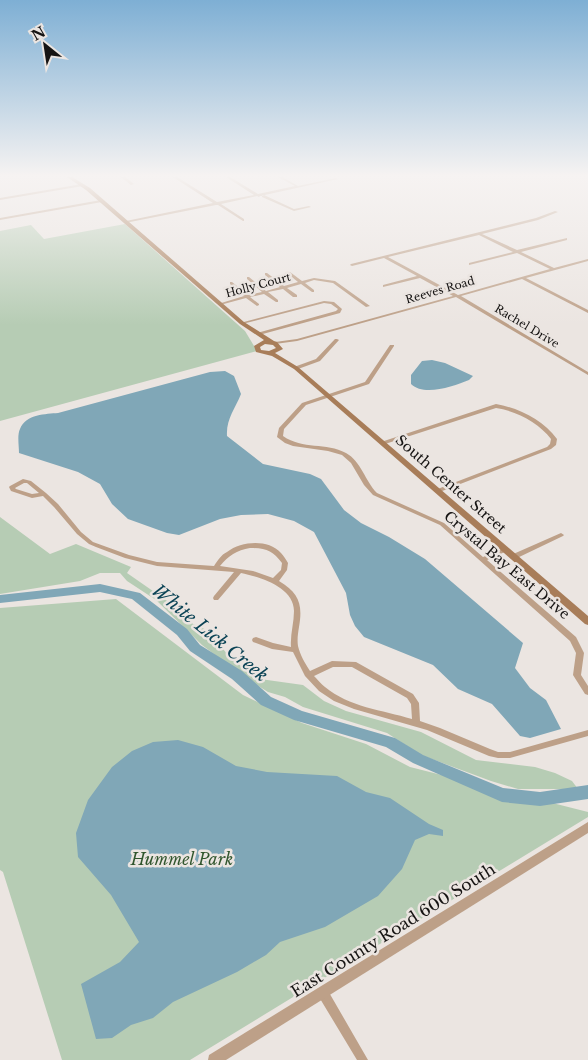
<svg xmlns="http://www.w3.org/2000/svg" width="588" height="1060" viewBox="0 0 588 1060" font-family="'Libre Baskerville',serif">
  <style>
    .green { fill: #b6ccb4 }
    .water { fill: #80a7b7 }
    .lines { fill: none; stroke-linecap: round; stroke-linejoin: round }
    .river { fill: #80a7b7; fill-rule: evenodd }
    .minor { fill: #bda088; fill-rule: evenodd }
    .tertiary { fill: #bda088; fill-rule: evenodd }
    .secondary { fill: #a87d59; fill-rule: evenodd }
    .labels { text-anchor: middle; stroke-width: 5; stroke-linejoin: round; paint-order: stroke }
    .far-street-label { font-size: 11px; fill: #161413; stroke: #ebe5e1 }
    .street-label { font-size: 14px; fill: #161413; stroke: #ebe5e1 }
    .near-park-label { font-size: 16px; font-style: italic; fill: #31562e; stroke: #ebe5e1 }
    .near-street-label { font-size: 16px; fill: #161413; stroke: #ebe5e1 }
    .near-water-label { font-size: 18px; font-style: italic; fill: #0b4355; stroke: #ebe5e1 }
  </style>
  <rect width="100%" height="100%" fill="#ebe5e1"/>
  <!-- green -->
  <path class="green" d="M 125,224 L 245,331 L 257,351 L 0,421 L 0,231 L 31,225 L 44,239 Z
    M 0,517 L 50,554 L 76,544 L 131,567 L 127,573 L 173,605 L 193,624 L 209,631 L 231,659 L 260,679 L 303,685 L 324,701 L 346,711 L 421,732 L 476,760 L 535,767 L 555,773 L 572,781 L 578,789 L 518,789 L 491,781 L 421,755 L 387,733 L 303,707 L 285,697 L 268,692 L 247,679 L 202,645 L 156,600 L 127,581 L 120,573 L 100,573 L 80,581 L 0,594 Z
    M 116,599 L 243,695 L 302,723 L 366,744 L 410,767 L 588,812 L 588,817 L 190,1060 L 62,1060 L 3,872 L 0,870 L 0,608 Z"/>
  <!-- water -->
  <path class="water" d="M 432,360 L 445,363 L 473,376 L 469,380 C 454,386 424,397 411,384 L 411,375 L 422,361 Z
    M 225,371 L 234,376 L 241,394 C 235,409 226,419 227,436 L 263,464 L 310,474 L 321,479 L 344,510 L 361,523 L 389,537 L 425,559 L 523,643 L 515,668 L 530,688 L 546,700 L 561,729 L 530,738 L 520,736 L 492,704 L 458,689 L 433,665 L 364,637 L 355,626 L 350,615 L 346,593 L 314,532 L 294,521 L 268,514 L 241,515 L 220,519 L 179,535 L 167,533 L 128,519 L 112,504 L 100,484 L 78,472 L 19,453 C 19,446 17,435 20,429 C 26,414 46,414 58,413 L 210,372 Z
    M 178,740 L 203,747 L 236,766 L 267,772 L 337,776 L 366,792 L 390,798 L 429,824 L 443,830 L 443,836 L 429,834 L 415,840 L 402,869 L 378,896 L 325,927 L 280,942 L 266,955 L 237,972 L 173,1002 L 153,1018 L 131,1025 L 112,1038 L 96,1039 L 81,984 L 120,962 L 139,942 L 111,895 L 78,857 L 76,833 L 88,800 L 112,767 L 132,751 L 153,742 Z"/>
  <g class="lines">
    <!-- river -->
    <path class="river" d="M 100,584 L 140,593 L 187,629 L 200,645 L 242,671 L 271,697 L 302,711 L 395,738 L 423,755 L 503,788 L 540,792 L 588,785 L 588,799 L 540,806 L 502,802 L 413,763 L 386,747 L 294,720 L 261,705 L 232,679 L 190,651 L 177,635 L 132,599 L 100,592 L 0,603 L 0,595 Z"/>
    <!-- minor -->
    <path class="minor" d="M 121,177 L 125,177 L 134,184 L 131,185 Z
      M 173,177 L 177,177 L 217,202 L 254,195 L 226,177 L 230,177 L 258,194 L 295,186 L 278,177 L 282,177 L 298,186 L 336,178 L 338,179 L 260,196 L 259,197 L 257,196 L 221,204 L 244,219 L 244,221 L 243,221 L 218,205 L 216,205 L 125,223 L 125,221 L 126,221 L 213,203 Z
      M 82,184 L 84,185 L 83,186 L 0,200 L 0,198 Z
      M 262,195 L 264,195 L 294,209 L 309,206 L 311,207 L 294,211 L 262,197 Z
      M 101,200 L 102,200 L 102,202 L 0,220 L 0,218 Z
      M 555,211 L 558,212 L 538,220 L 482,234 L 517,250 L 567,238 L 567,240 L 521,252 L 554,268 L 588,259 L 588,261 L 526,278 L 588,310 L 588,313 L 522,279 L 461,296 L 588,372 L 588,375 L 456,297 L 297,341 L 275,344 L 273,343 L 275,342 L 297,339 L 453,296 L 420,278 L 383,287 L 383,285 L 417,276 L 384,258 L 352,266 L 350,265 L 351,264 L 536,218 ZM 479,235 L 513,252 L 469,263 L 469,265 L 517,253 L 550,269 L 458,295 L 388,257 Z
      M 288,272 L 290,272 L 302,281 L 314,278 L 335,281 L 370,306 L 366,307 L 333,283 L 314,280 L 305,283 L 314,290 L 314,292 L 312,292 L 301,284 L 287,288 L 297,295 L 297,297 L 293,297 L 283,289 L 268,292 L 278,300 L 278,302 L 276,302 L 264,294 L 250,297 L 259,304 L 259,305 L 257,306 L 246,298 L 220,305 L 218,304 L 244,296 L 230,284 L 230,282 L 232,282 L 248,295 L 262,292 L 247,279 L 247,277 L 249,277 L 266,291 L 280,287 L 265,275 L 265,273 L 267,273 L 284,286 L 298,282 L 288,274 Z
      M 324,301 L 334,302 L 342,309 L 340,313 L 259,335 L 257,335 L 257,333 L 336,311 L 338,309 L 331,304 L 324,303 L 242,324 L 240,323 Z
      M 335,339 L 337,339 L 339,340 L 320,361 L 298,369 L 294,369 L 294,367 L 316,359 Z
      M 390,345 L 394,345 L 394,346 L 369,384 L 306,405 L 284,429 L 283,436 C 303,450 326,442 346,453 C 361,461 365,481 377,493 L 444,523 L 483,557 L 503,549 L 507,549 L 508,550 L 507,551 L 487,560 L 576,637 L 584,653 L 581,675 L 588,686 L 588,695 L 585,694 L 573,675 L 576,653 L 570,641 L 440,525 L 373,495 L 364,485 L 351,463 L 342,455 L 328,451 L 293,446 L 285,443 L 277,437 L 279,428 L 302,403 L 365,382 Z
      M 496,404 C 519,408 543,420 557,439 L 556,445 L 551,449 L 437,493 L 434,491 L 435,490 L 547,447 L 550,444 L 551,439 C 539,423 517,411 496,408 L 385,444 L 381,444 L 380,443 L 381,442 Z
      M 23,479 L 31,481 L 46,493 L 58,504 L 81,532 L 93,542 L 129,555 L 157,562 L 214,566 C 218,560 221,555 227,552 C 242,541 268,539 281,553 C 284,556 286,560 288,563 L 287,570 L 279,581 C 299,593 303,604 299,627 C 298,633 297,640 298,646 C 300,655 305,663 310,671 L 332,661 L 356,662 L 413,694 L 419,703 L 420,721 L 440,728 L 490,749 L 498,752 L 510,752 L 588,730 L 588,736 L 510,758 L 498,758 L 489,756 L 427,730 L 354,709 L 334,701 L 319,691 L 305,676 L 293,652 L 272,649 L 253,642 L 252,640 L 253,638 L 256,637 L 273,643 L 291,647 C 290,635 294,623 294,611 C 294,587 260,577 241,573 L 218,600 L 214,600 L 213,598 L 214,596 L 234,572 L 157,566 L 125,558 L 96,547 L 89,544 L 77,534 L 54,507 L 43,496 L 32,498 L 11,491 L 9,487 L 10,486 ZM 24,483 L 27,483 L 39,493 L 32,494 L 16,489 L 15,488 ZM 250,548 C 266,548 273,551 282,563 L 281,570 L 273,578 L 253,571 L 220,566 C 228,556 237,550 250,548 ZM 333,667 L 352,667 L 407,698 L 411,704 L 412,719 C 382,710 349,707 325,687 C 321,684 317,679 314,676 Z
      M 561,533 L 564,535 L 563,536 L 515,559 L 511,559 L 510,557 L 511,555 Z
      M 323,988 L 327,989 L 368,1060 L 357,1060 L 319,997 L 318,993 L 319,989 Z"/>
    <!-- tertiary -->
    <path class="tertiary" d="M 588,822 L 588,833 L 226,1060 L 208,1060 L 209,1055 Z"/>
    <!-- secondary -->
    <path class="secondary" d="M 67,177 L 72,177 L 90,188 L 244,322 L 274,341 L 277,342 L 283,349 L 275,353 L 298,367 L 588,616 L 588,625 L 585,624 L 294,369 L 272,356 L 256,352 L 254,346 L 264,340 L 240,324 L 86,190 ZM 265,344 L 273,345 L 276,348 L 269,351 L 261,350 L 260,347 Z"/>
  </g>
  <!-- sky -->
  <linearGradient id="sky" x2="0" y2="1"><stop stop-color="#7eafd4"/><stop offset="0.54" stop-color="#f6f3f2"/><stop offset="1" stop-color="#f6f3f2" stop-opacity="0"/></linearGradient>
  <rect width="588" height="325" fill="url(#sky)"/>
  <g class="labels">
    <!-- far-street labels -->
    <g class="far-street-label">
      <text transform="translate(258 285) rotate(-15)" y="4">Holly Court</text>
      <text transform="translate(440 290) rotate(-16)" y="4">Reeves Road</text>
      <text transform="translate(527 326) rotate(31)" y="4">Rachel Drive</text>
    </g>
    <!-- street labels -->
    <g class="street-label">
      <text transform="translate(451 484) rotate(41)" y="5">South Center Street</text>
      <text transform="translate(507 565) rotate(40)" y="5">Crystal Bay East Drive</text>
    </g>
    <!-- near-park labels -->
    <g class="near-park-label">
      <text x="182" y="865">Hummel Park</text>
    </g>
    <!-- near-street labels -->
    <g class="near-street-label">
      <text transform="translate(393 930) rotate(-32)" y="6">East County Road 600 South</text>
    </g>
    <!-- near-water labels -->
    <g class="near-water-label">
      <text transform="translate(210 633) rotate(39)" y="6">White Lick Creek</text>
    </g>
  </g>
  <!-- north arrow -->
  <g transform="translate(45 45) rotate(330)" stroke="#ebe5e1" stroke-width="4" paint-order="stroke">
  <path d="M0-4L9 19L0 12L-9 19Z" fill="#161413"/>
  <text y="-8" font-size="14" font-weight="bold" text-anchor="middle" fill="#161413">N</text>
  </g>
</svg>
